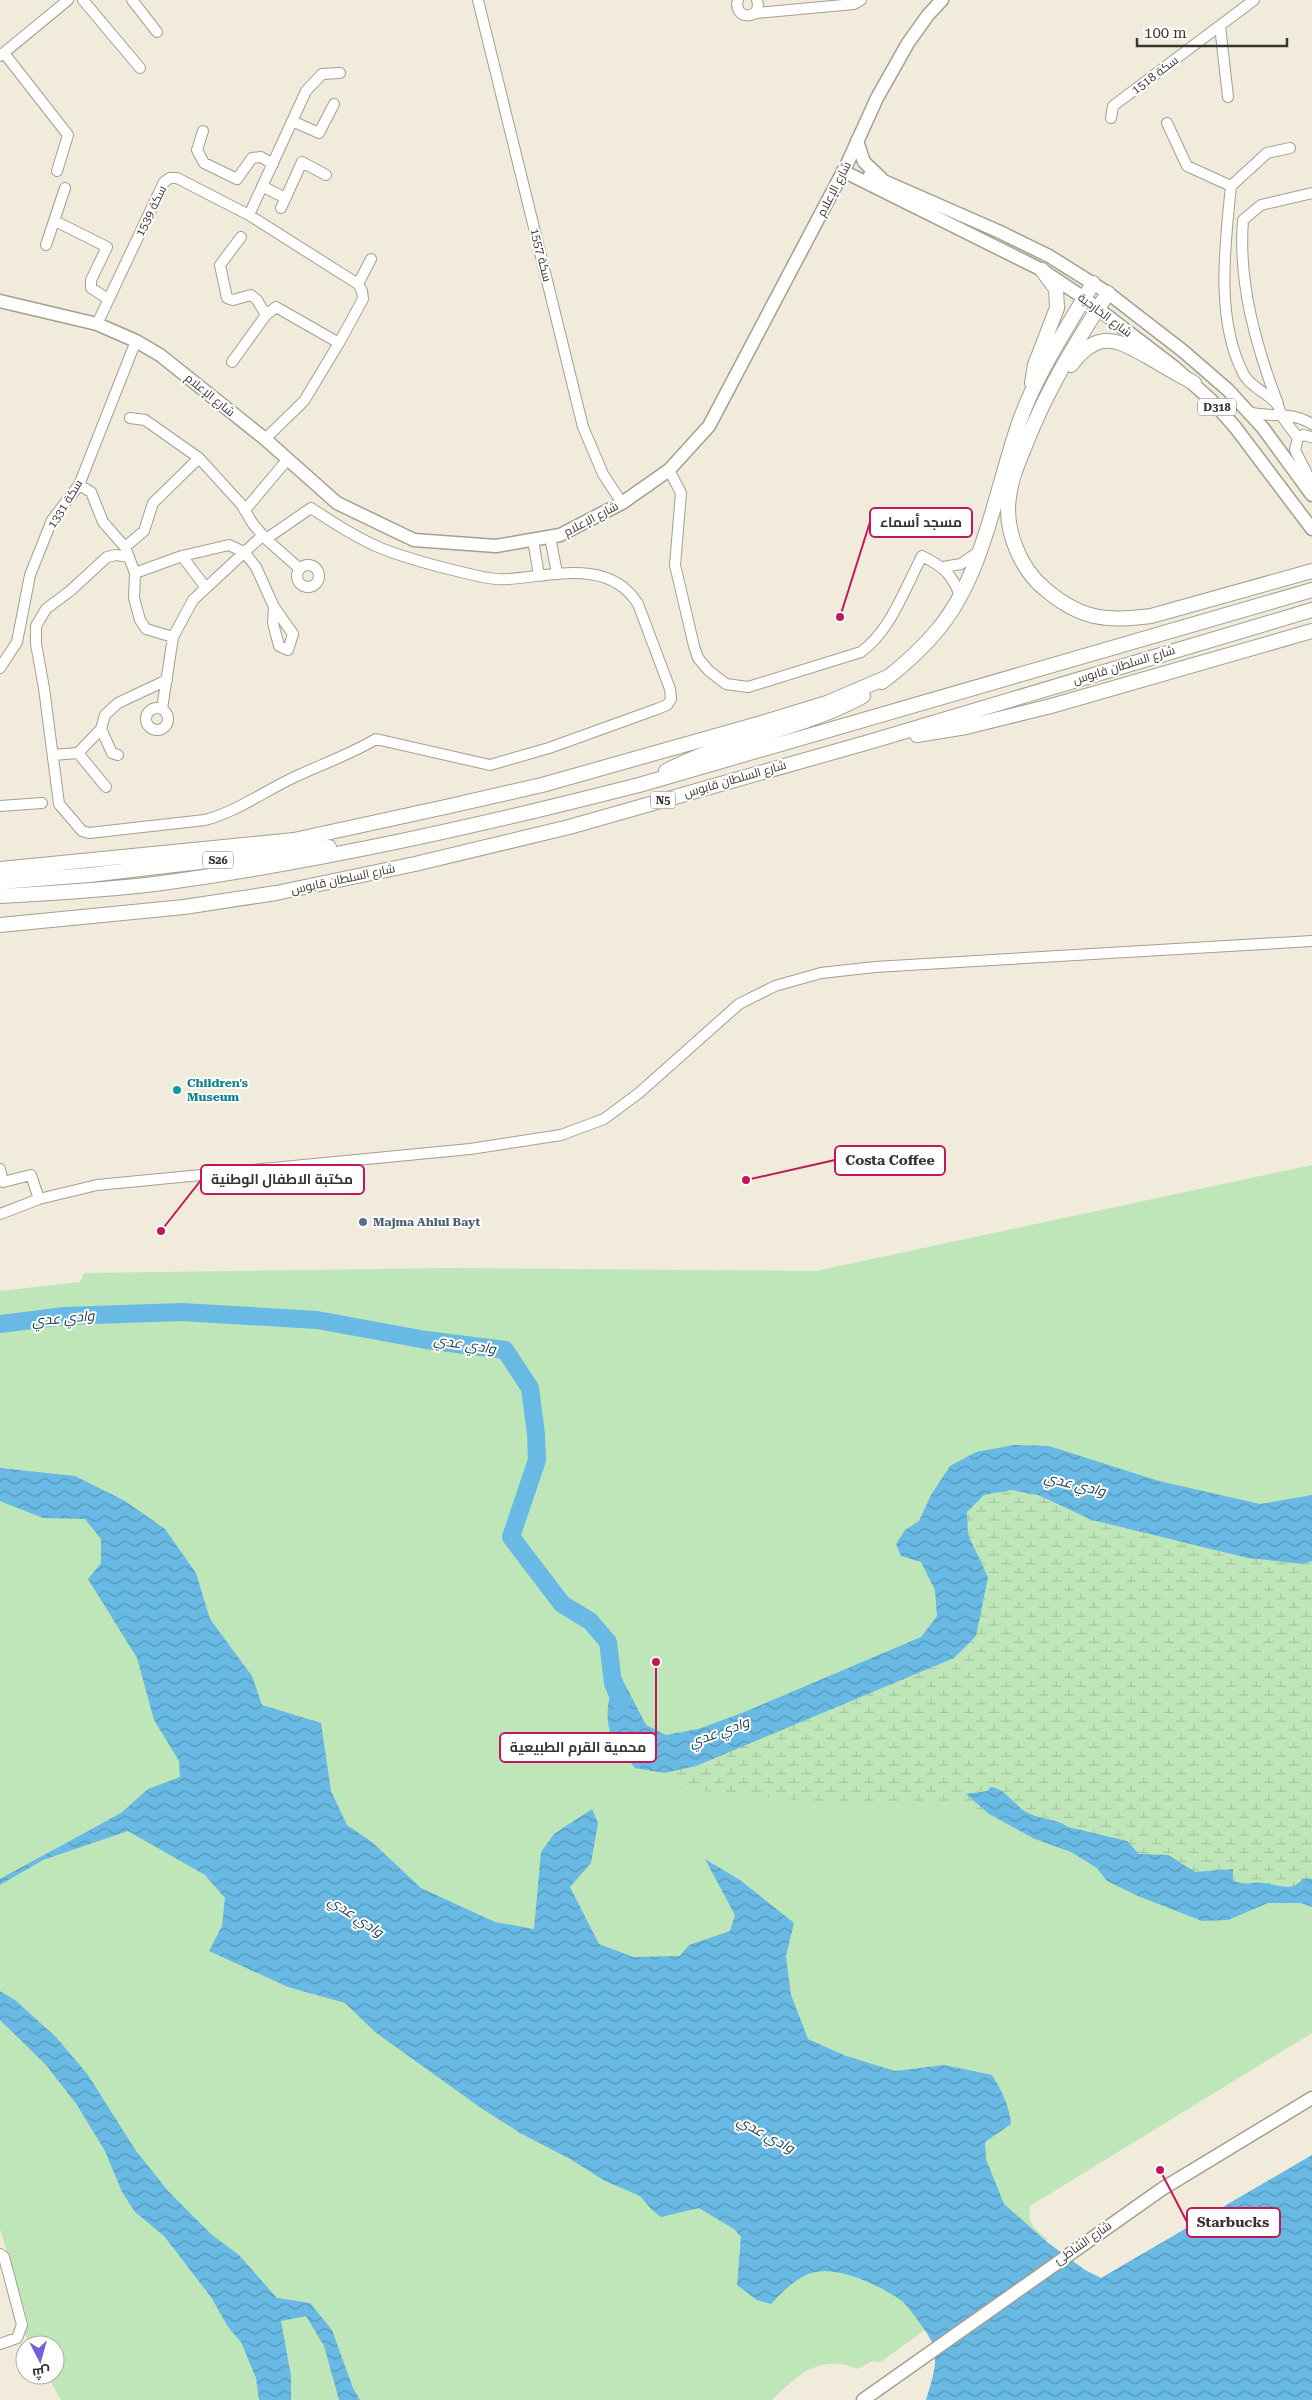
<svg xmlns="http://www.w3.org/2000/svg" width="1312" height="2400" viewBox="0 0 1312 2400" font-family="'Roboto Serif',Cairo,serif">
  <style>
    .grass { fill: #bee6b8 }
    .wetland { fill: url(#wetland-marsh) }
    .water { fill: url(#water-waves) }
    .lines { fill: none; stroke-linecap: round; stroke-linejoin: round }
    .river { stroke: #68b9e4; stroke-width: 18 }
    .minor-casing { stroke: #a59f90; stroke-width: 12 }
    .major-casing { stroke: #a59f90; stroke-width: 15 }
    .highway-casing { stroke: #a59f90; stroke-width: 16 }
    .minor { stroke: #fff; stroke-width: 10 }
    .major { stroke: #fff; stroke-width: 12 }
    .highway { stroke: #fff; stroke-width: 14 }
    .culture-dot { fill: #0f9aa8; stroke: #fff; stroke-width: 2 }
    .service-dot { fill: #5c6f8a; stroke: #fff; stroke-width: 2 }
    .labels { text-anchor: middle; stroke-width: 4; stroke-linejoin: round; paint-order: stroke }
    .shield { fill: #fff; stroke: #73726d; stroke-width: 1 }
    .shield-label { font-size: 11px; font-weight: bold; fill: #37352f }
    .street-label { font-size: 12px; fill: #37352f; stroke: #fff }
    .culture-label { font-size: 12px; font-weight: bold; fill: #0d838f; stroke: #fff; text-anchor: start }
    .service-label { font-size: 12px; font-weight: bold; fill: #4e5e75; stroke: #fff; text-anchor: start }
    .water-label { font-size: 14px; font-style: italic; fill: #123749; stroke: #fff }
    .leader { fill: none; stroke: #c2185b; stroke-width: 2 }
    .callout-dot { fill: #c2185b; stroke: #fff; stroke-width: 2 }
    .callout { fill: #fff; stroke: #c2185b; stroke-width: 2 }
    .callout-label { font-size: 14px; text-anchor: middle; font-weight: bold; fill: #37352f }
  </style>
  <defs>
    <pattern id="wetland-marsh" width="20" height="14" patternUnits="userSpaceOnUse" patternTransform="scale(1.25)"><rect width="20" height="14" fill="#bee6b8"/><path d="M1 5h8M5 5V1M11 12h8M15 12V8" fill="none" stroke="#a4c69e"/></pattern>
    <pattern id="water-waves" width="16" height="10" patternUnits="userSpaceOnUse" patternTransform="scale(1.25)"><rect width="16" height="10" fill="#68b9e4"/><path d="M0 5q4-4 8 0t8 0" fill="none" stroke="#5697b9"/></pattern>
  </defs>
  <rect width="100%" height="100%" fill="#f1ebdb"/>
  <!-- grass -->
  <path class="grass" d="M 1312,1165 L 1312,2033 L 1030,2206 C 1028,2225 1034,2228 1048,2239 L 881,2362 L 872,2361 L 858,2369 C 819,2354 799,2374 772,2400 L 61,2400 L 47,2375 L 55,2375 L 55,2345 L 30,2345 L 25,2335 L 28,2323 L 26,2315 L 0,2229 L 0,1291 L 80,1282 L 84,1273 L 449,1268 L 816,1271 Z"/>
  <!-- wetland -->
  <path class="wetland" d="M 1010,1490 L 1038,1495 L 1092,1520 L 1248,1558 L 1303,1564 L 1312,1561 L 1312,1879 L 1303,1879 C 1291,1893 1279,1884 1263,1883 C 1252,1882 1244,1886 1233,1880 L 1233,1869 L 1195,1872 L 1168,1855 L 1139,1854 L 1127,1841 L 1068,1827 L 1063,1823 L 1027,1813 L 998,1787 L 966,1794 L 989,1814 L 953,1804 L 815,1802 L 683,1789 L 664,1773 L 696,1766 L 954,1658 L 976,1636 L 988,1577 L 968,1535 L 967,1511 L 984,1495 Z"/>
  <!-- water -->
  <path class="water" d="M 1014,1445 L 1049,1446 L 1159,1481 L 1260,1504 L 1312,1495 L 1312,1561 L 1303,1564 L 1248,1558 L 1092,1520 L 1038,1495 L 1011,1490 L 984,1495 L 967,1512 L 968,1535 L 988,1577 L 976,1636 L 954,1658 L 696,1766 L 664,1773 L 635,1768 C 629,1760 620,1752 615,1743 C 601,1719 610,1693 617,1669 L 646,1725 L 666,1735 L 698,1729 L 742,1713 L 921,1637 L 937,1616 L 935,1590 L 921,1562 L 901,1556 L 896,1544 L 905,1530 L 919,1521 L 931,1495 L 950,1466 L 976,1452 Z
    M 0,1468 L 75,1476 L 125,1501 L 165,1529 L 196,1573 L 210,1619 L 252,1676 L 262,1705 L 321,1723 L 331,1791 L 347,1825 L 372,1842 L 421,1888 L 495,1922 L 534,1929 L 541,1852 L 554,1834 L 592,1809 L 598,1823 L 591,1863 L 570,1887 L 599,1944 L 633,1957 L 680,1956 L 689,1945 L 730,1931 L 735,1915 L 705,1859 L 740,1880 L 794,1923 L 786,1956 L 791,1995 L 808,2039 L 846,2056 L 895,2071 L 944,2065 L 992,2075 C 1002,2091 1009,2105 1011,2124 L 985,2142 L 986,2159 L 1004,2204 L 1047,2242 L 1085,2270 L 1101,2278 L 1312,2155 L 1312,2400 L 926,2400 C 931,2383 939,2362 933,2344 C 930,2336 908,2306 902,2301 C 880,2285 832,2262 806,2275 C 792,2282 781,2293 771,2304 L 757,2300 L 737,2285 L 741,2237 L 734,2229 L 699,2208 L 661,2217 L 652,2210 L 640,2196 L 605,2181 L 570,2159 L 520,2133 L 481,2108 L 375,2032 L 345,2003 L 288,1987 L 209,1951 L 222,1926 L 225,1898 L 205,1875 L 128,1831 L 43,1860 L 0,1885 L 0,1879 L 121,1813 L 148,1789 L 180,1777 L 179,1761 L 154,1720 L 137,1658 L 88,1579 L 101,1563 L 101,1539 L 85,1519 L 43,1518 L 0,1501 Z
    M 991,1787 C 1005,1788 1014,1805 1026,1812 C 1040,1820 1056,1818 1068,1827 L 1127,1841 L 1139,1854 L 1168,1855 L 1195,1872 L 1233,1869 L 1233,1880 C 1243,1886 1252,1882 1263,1883 C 1279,1884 1291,1893 1303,1879 L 1312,1879 L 1312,1907 L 1301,1903 L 1268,1903 L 1228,1920 L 1202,1921 L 1138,1896 L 1107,1881 L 1097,1868 L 1071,1852 L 1035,1839 L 989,1814 L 966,1794 L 987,1791 Z
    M 0,1991 L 15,2000 L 56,2037 L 88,2075 L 136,2151 L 169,2192 L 212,2235 L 239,2255 L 277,2298 L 310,2303 L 332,2330 L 353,2388 L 360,2400 L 339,2400 L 324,2346 L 306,2316 L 281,2321 L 291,2376 L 291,2400 L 259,2400 L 256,2378 L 241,2342 L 228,2327 L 211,2297 L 164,2236 L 135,2212 L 122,2192 L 105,2151 L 77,2105 L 46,2065 L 0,2020 Z"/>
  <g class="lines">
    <!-- river -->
    <path class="river" d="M 0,1324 L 64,1316 L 182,1312 L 317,1320 L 426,1340 L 505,1350 L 530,1388 L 536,1434 L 537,1460 L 511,1537 L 562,1604 L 590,1621 L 608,1642 L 613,1683 L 621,1703"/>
    <defs>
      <path id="minor" d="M 83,0 L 140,68
        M 132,0 L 157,32
        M 478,0 L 583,427 L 603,474 L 622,503
        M 738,0 C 732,20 763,21 757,0
        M 756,13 L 854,4 L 861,0
        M 1220,26 L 1228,97
        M 4,53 L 68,135 L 57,171
        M 0,56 L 68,0
        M 1111,118 L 1113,106 L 1254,0
        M 292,121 L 319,133 L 334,104
        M 1167,123 L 1187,166 L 1231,186
        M 203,131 L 197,150 L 204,163 L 237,179 L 252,158 L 261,157 L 273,164
        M 1290,148 L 1267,153 L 1231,186 C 1225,245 1215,320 1244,375 C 1252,389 1270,393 1278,406 C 1280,409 1280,413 1282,416 C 1287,424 1293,431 1298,438
        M 262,186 L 285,198
        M 281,208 L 302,162 L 326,175
        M 249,215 L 306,91 L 322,74 L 340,73
        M 55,221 L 107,247 L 91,280 L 91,288 L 108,299
        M 241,237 L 220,265 L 227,298 L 233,300 L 251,295 L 257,300 L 266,315
        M 46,245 L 65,188
        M 358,284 L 371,259
        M 97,324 L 164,182 L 170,178 L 177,178 L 249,215 L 358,284 L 362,291 L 363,299 L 339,343 L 304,401 L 265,439
        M 232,362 L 266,315 L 276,307 L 339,343
        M 1278,404 C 1256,346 1238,283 1243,220 L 1261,205 L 1312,193
        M 1249,412 C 1271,418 1292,411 1312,424
        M 130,418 L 145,420 L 199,458 L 241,504 L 253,524 L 266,539 L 300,569
        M 1312,437 L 1303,435 L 1298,438 L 1295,450 L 1312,484
        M 669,470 L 681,493 L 675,565 L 694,646 L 698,658 L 709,671 L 726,684 L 748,687 L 861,652 C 891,630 905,588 922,556 C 942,566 952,573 960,596
        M 79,485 L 91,492 L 103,522 L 125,547 L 135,573 L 134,598 L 140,620 L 146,629 L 173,637
        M 245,510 L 287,460
        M 550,537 L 557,573
        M 533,540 L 539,575
        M 125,547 L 144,531 L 153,503 L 199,458
        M 182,556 L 206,588
        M 129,557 L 116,555 L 107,557 L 70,591 L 46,609 L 36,626 L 36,644 L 44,688 L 59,804 L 82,831 L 89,833 L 205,820 C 239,811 267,789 299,775 C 325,763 351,754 376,739 L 490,765 L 549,748 L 657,709 L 667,705 L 671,699 L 670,689 L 638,604 C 610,558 551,576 508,579 C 499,580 487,578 478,576 C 447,569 414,561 383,549 C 358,539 334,523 311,508 L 266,539
        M297 576a11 11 0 1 1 22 0a11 11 0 1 1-22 0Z
        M 943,567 L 961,564 L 979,551
        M 135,573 L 182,556 L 229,545 L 244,552 L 256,567 L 274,607 L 273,623 L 279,646 L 288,650 L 293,634 L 274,607
        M 0,668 L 17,642 L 30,575 L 52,520 L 79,485 L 136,341
        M146 719a11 11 0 1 1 22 0a11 11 0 1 1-22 0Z
        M 162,709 L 173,637 L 193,600 L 263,535
        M 101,729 L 112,753 L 118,755
        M 78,753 L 106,787
        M 53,755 L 78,753 L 101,729 L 105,715 L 118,703 L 167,680
        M 0,806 L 42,803
        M 0,1169 L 3,1182 L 31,1175 L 39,1199
        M 0,1214 L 39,1199 L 97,1185 L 470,1149 L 561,1135 L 604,1119 L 639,1093 L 739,1004 L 775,986 L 821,973 L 875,967 L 1312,941
        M 0,2254 L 4,2257 L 22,2325 L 17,2338 L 0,2344"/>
      <path id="major" d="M 857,141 L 864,162 L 881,178
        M 843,171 L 1042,270 L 1084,298 L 1174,367 L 1211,400 L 1235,427 L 1312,529
        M 870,175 L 1000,232 L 1049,256 L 1108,293 L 1183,351 L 1228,390 L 1263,428 L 1312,495
        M 0,301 L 97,324 L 136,341 L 160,355 L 265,439 L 337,503 L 414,540 L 496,546 L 560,535 L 622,503 L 669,470 L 709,426 L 847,164 L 877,98 L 908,43 L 928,15 L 942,0
        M 863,2400 L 1162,2189 L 1312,2098"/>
      <path id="highway" d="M 1108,293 C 1076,342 1046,391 1025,446 C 1018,463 1011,479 1009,497 C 1004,529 1020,569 1045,589 C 1080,619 1106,622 1151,616 L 1312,571
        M 1071,365 C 1098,329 1117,339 1150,358 C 1165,367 1179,375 1194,383
        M 1032,383 L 1035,365 L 1057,308 L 1056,289 L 1042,270
        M 882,682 C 903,666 923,648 940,627 C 984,572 996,489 1019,423 C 1036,374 1067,328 1093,283
        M 917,735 L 966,727 L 1051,706 L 1312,631
        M 666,771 C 729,738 801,730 863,696
        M 0,869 L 294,840 L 450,806 L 542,785 L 758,724 L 827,703 L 890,676
        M 0,882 L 89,875 L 329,847
        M 0,896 C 54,893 108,890 162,883 C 323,861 482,825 639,785 L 1312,590
        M 0,925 L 184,907 L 276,893 L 415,864 L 569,827 L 869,742 L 1312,610"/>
    </defs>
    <!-- minor casing -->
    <use href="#minor" class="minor-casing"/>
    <!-- major casing -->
    <use href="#major" class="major-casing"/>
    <!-- highway casing -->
    <use href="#highway" class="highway-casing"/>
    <!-- minor -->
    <use href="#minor" class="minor"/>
    <!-- major -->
    <use href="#major" class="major"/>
    <!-- highway -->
    <use href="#highway" class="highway"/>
  </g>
  <!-- markers -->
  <circle class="culture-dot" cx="177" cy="1090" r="5"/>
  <circle class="service-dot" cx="363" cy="1222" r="5"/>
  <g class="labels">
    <!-- shield labels -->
    <g class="shield">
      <rect x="1198" y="398.5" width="38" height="17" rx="4"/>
      <rect x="650.5" y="791.5" width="25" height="17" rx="4"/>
      <rect x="203" y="851.5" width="30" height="17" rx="4"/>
    </g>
    <g class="shield-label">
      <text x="1217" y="411">D318</text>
      <text x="663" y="804">N5</text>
      <text x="218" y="864">S26</text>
    </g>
    <!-- street labels -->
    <g class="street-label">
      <text transform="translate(1155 75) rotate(-37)" y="4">سكة 1518</text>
      <text transform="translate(834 189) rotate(-63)" y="4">شارع الإعلام</text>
      <text transform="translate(151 211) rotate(-64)" y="4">سكة 1539</text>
      <text transform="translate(541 255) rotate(76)" y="4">سكة 1557</text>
      <text transform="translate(1105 315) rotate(37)" y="4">شارع الخارجية</text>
      <text transform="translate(210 395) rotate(39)" y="4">شارع الإعلام</text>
      <text transform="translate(65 504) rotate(-58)" y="4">سكة 1331</text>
      <text transform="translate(591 519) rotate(-28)" y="4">شارع الإعلام</text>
      <text transform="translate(1124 665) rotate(-17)" y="4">شارع السلطان قابوس</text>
      <text transform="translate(735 779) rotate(-16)" y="4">شارع السلطان قابوس</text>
      <text transform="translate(343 879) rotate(-12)" y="4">شارع السلطان قابوس</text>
      <text transform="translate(1083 2243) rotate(-35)" y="4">شارع الشاطئ</text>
    </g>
    <!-- culture labels -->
    <g class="culture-label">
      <text x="187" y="1087">Children's<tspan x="187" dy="14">Museum</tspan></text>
    </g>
    <!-- service labels -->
    <g class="service-label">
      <text x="373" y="1226">Majma Ahlul Bayt</text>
    </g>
    <!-- water labels -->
    <g class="water-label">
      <text transform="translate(63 1318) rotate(-5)" y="5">وادي عدي</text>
      <text transform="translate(465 1344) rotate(9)" y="5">وادي عدي</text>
      <text transform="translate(1075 1484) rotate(14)" y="5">وادي عدي</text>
      <text transform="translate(719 1732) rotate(-20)" y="5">وادي عدي</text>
      <text transform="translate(356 1916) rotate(34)" y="5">وادي عدي</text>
      <text transform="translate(766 2134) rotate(29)" y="5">وادي عدي</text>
    </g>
  </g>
  <!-- callouts -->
  <path class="leader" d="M840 617L870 522M746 1180L835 1160M161 1231L201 1180M656 1662L656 1747M1160 2170L1187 2222"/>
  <g class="callout-dot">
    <circle cx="840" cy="617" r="5"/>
    <circle cx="746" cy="1180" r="5"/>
    <circle cx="161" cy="1231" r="5"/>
    <circle cx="656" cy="1662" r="5"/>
    <circle cx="1160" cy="2170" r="5"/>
  </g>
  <g class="callout">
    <rect x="870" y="508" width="102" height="29" rx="5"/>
    <rect x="835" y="1146" width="110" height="29" rx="5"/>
    <rect x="201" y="1165" width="163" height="29" rx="5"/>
    <rect x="500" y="1733" width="156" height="29" rx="5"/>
    <rect x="1187" y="2208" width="93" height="29" rx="5"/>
  </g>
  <g class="callout-label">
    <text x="921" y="527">مسجد أسماء</text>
    <text x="890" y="1165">Costa Coffee</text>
    <text x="282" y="1184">مكتبة الاطفال الوطنية</text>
    <text x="578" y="1752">محمية القرم الطبيعية</text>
    <text x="1233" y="2227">Starbucks</text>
  </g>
  <!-- north arrow -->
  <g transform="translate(40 2360) rotate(174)"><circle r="24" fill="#ffffff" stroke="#afaeac"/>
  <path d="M0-4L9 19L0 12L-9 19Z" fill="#7560db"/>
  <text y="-8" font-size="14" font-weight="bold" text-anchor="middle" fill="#37352f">ش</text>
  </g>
  <!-- scale -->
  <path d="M1137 38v8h150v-8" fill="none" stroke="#37352f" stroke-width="2.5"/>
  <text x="1144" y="38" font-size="15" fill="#37352f" stroke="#ffffff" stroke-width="4" paint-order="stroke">100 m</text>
</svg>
